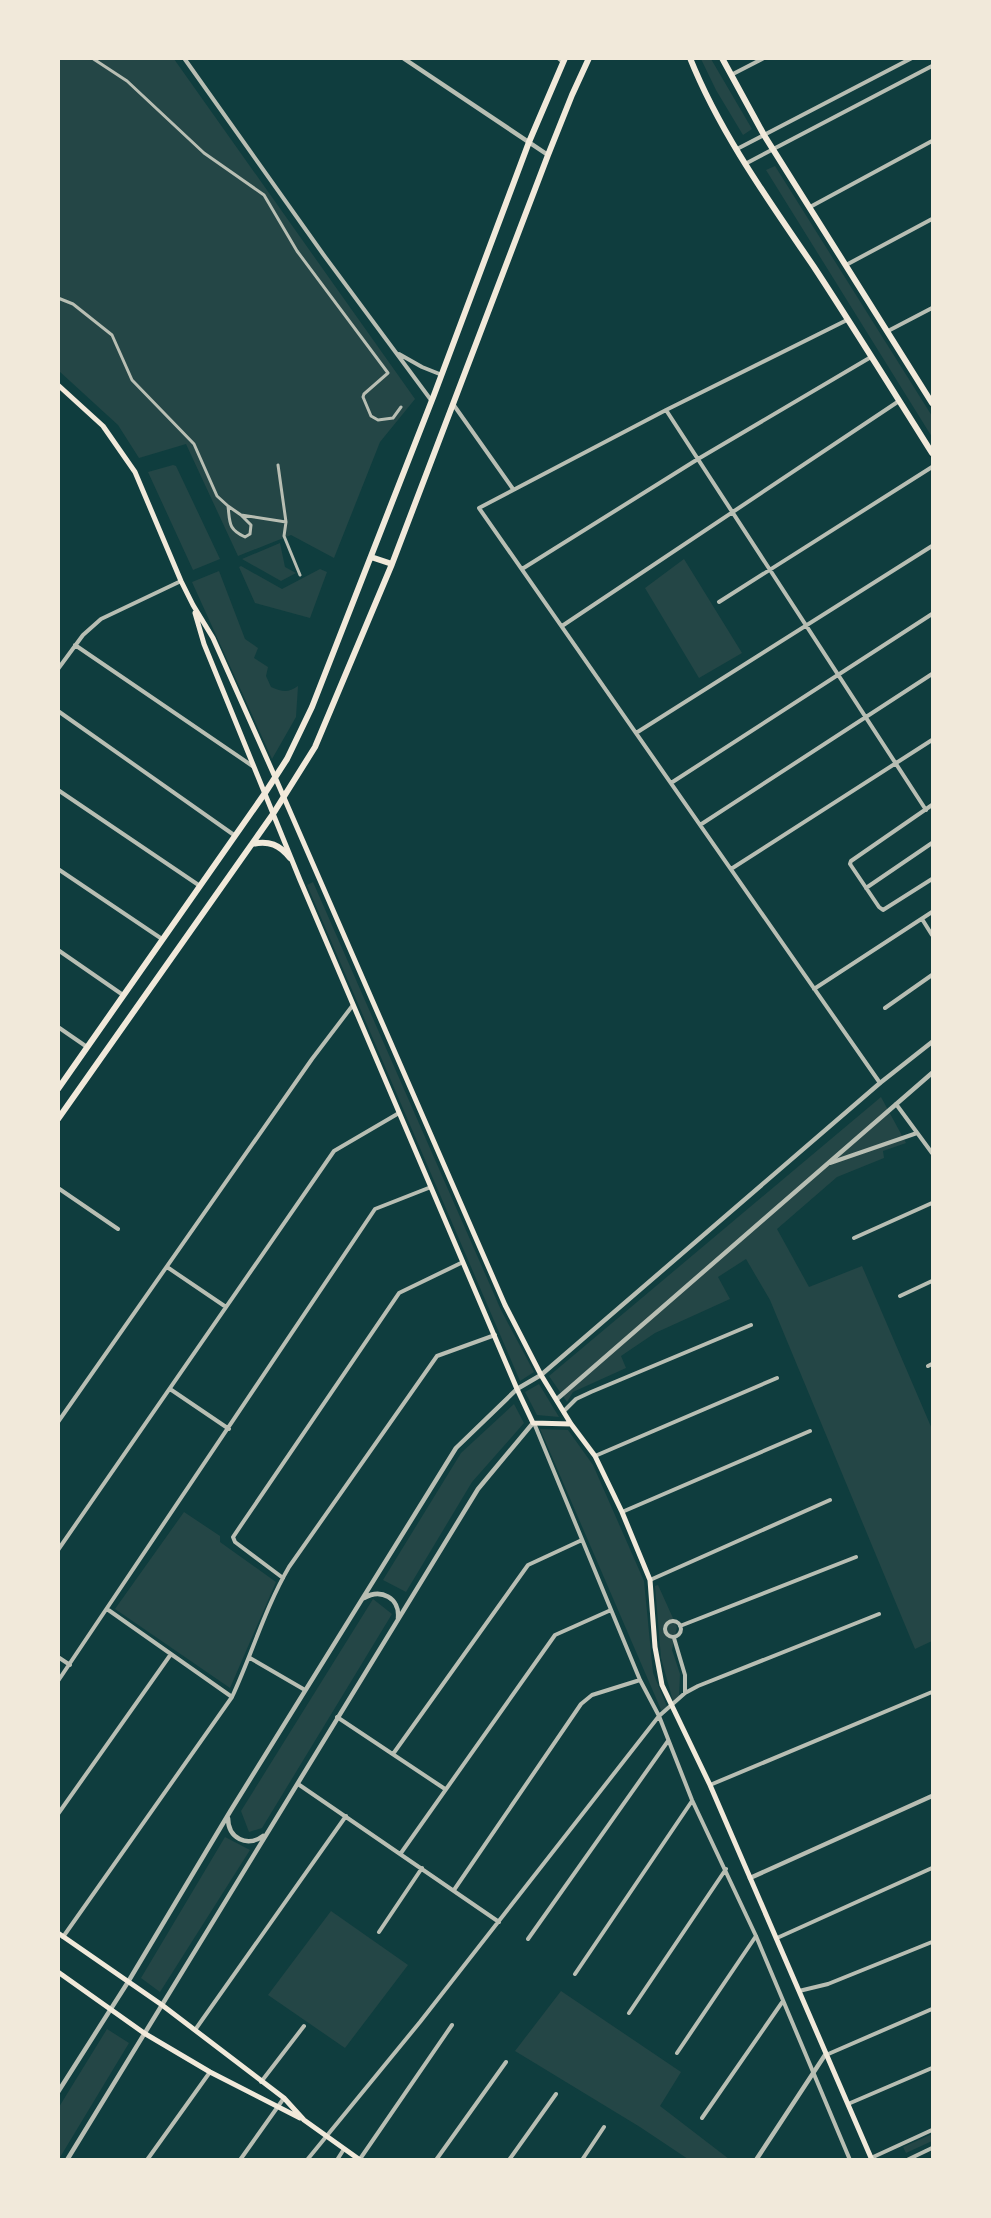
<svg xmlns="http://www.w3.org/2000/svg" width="991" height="2218" viewBox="0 0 991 2218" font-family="'Asap Condensed',sans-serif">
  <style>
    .green { fill: #244646 }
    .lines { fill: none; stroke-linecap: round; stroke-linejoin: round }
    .pedestrian { stroke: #b8beb3; stroke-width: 3 }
    .minor { stroke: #b8beb3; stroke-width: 4 }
    .tertiary { stroke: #b8beb3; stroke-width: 4.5 }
    .secondary { stroke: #f1e9da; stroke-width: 5 }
    .primary { stroke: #f1e9da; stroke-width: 6 }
  </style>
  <rect width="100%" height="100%" fill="#0f3d3e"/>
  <!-- green -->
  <path class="green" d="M 59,59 L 174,59 L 415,399 L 380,442 L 334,558 L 291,535 L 238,556 L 186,444 L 139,458 L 118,425 L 59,371 Z
    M 701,59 L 711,59 L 752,129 L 743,135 L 716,90 Z
    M 775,166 L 932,416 L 932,437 L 766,170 Z
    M 173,465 L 176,466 L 220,559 L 193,570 L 148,472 Z
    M 280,543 L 285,567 L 296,573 L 281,581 L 242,559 Z
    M 684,559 L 742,653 L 699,678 L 645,588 Z
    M 241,566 L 282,589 L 320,569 L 327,572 L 310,618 L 255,603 L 239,567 Z
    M 219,571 L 245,639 L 258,648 L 254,658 L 268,667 L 266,676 L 271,687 C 283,692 288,693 298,686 L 296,717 L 272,759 L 192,582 Z
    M 313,882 L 501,1310 L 534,1372 L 520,1381 L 307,885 Z
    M 881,1097 L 906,1143 L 883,1151 L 884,1158 L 837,1177 L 777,1229 L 809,1287 L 862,1266 L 932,1429 L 932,1641 L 915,1649 L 770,1300 L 746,1259 L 718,1277 L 730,1299 L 655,1333 L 621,1356 L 626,1368 L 573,1392 L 567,1402 L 549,1376 Z
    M 539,1384 L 559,1417 L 537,1415 L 525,1392 Z
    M 514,1404 L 524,1423 L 472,1482 L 406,1592 L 383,1580 L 461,1453 Z
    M 540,1429 L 568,1430 L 593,1465 L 644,1581 L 653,1673 L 668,1709 L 662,1712 Z
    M 184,1512 L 220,1536 L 220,1542 L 276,1582 L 230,1688 L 115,1609 Z
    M 658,1585 L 677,1627 L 672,1650 L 680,1674 L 679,1697 L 673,1701 L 661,1658 L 655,1586 Z
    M 373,1599 L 392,1614 L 262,1828 L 249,1832 L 241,1811 Z
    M 225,1837 L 250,1850 L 160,1992 L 141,1978 Z
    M 331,1911 L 408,1965 L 345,2048 L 268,1995 Z
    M 561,1991 L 681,2072 L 660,2106 L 729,2159 L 688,2159 L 640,2127 L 515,2051 Z
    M 107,2029 L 129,2043 L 59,2159 L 59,2107 Z
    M 932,2134 L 932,2141 L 906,2153 L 903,2147 Z"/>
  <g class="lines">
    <!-- pedestrian -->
    <path class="pedestrian" d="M 92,58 L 127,81 L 204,153 L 264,195 L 297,251 L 388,373 L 364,394 L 363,397 L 371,416 L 378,420 L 393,418 L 401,407
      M 58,298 L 73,304 L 112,335 L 132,380 L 194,444 L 217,496 L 228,506
      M 278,465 L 286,522
      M 241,515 L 251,525 L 250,534 L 245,537 C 228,529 230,523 228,506 L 241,515 L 286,522 L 284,536 L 300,575"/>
    <!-- minor -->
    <path class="minor" d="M 184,58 L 323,254 L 431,400
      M 558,58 L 563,62
      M 731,75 L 764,58
      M 737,149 L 912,58
      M 745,164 L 932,66
      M 810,207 L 932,141
      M 846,265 L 932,219
      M 847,320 L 666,410 L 479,508 L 880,1083
      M 888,331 L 932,308
      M 399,354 L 422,367 L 442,375
      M 453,404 L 513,489
      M 666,410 L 926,810
      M 522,569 L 698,459 L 871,357
      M 719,602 L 932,467
      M 562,626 L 899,401
      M 75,645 L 254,767
      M 58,669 L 83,635 L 101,619 L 181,581
      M 58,711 L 234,835
      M 636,733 L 932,546
      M 671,783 L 932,614
      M 58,790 L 200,886
      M 932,805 L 851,861 L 850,864 L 879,907 L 883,910 L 932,879
      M 700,825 L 932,674
      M 58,869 L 162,939
      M 731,869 L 932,740
      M 866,888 L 932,843
      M 922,919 L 932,935
      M 58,950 L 123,995
      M 814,989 L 932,912
      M 885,1008 L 932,975
      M 58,1027 L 87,1047
      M 896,1104 L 932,1153
      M 830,1163 L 917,1133
      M 58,1188 L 118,1229
      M 854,1238 L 932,1203
      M 167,1267 L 226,1307
      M 900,1296 L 932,1281
      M 928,1366 L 932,1364
      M 170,1389 L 229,1429
      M 564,1411 L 576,1399 L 591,1392 L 751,1325
      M 58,1422 L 312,1059 L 353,1005
      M 534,1423 L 640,1680 L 659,1716 L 692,1800 L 756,1936 L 850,2160
      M 595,1456 L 777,1378
      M 622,1512 L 810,1431
      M 58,1550 L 334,1151 L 399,1113
      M 283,1578 L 235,1542 L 233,1537 L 399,1293 L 463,1262
      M 650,1580 L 830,1500
      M 107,1609 L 232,1697
      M665 1629a8 8 0 1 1 16 0a8 8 0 1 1-16 0Z
      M 680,1626 L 856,1557
      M 674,1638 L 685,1675 L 685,1693
      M 58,1657 L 70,1665
      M 250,1658 L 305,1690
      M 58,1681 L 375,1209 L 431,1187
      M 337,1717 L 445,1789
      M 393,1754 L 528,1565 L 582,1540
      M 298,1784 L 499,1922
      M 710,1785 L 932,1692
      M 58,1814 L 171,1654
      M 401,1853 L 555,1635 L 611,1610
      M 454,1890 L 581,1704 L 592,1695 L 640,1680
      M 379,1932 L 422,1868
      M 63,1937 L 232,1697 C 252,1654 265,1608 289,1567 L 437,1356 L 495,1335
      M 777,1938 L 932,1868
      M 528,1939 L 668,1741
      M 575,1974 L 692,1801
      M 799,1991 L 828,1984 L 932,1942
      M 629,2013 L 726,1869
      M 195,2030 L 346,1816
      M 677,2053 L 756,1936
      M 826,2055 L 932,2009
      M 261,2082 L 304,2026
      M 848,2104 L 932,2068
      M 702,2118 L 783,2001
      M 871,2158 L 932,2130
      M 360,2159 L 452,2025
      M 147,2160 L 210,2072
      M 240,2160 L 284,2098
      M 307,2160 L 420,2022 L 659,1716 L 685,1693 L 698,1686 L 879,1614
      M 337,2160 L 344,2149
      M 436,2160 L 506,2062
      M 509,2160 L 556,2094
      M 582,2160 L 604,2127
      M 907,2160 L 932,2148"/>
    <!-- tertiary -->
    <path class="tertiary" d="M 403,58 L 548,155
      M 557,1399 L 932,1073
      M 364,1598 C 381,1588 400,1598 398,1618
      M 228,1818 C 228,1838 247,1848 263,1836
      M 750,1878 L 932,1796
      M 58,2092 L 128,1982 L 231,1810 L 456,1448 L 517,1389 L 541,1375 L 880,1083 L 932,1042
      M 67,2160 L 478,1489 L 533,1423
      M 756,2160 L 825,2055"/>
    <!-- secondary -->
    <path class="secondary" d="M 58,385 L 103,426 L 135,472 L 181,581 L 193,605 L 213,638 L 275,777 L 505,1305 L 541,1375 L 571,1424 L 595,1456 L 622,1512 L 650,1580 L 655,1647 L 662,1685 L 710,1785 L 872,2160
      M 195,613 L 204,644 L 300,880 L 517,1389 L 533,1423 L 571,1424
      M 58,1933 L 162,2005 L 284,2098 L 304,2120 L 360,2160
      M 58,1972 L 144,2033 L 210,2072 L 300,2118"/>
    <!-- primary -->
    <path class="primary" d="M 690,58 C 720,133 769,201 814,267 C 854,328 893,391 932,453
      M 722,58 L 764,135 L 932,403
      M 371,557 L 392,564
      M 252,844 C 269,840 280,845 290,858
      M 58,1089 L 265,793 L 287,759 L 312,707 L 434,395 L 529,142 L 565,58
      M 58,1119 L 273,814 L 315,747 L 392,564 L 548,155 L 572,95 L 589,58"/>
  </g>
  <!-- border -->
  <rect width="991" height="2218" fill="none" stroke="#f1e9da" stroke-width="120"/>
</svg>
